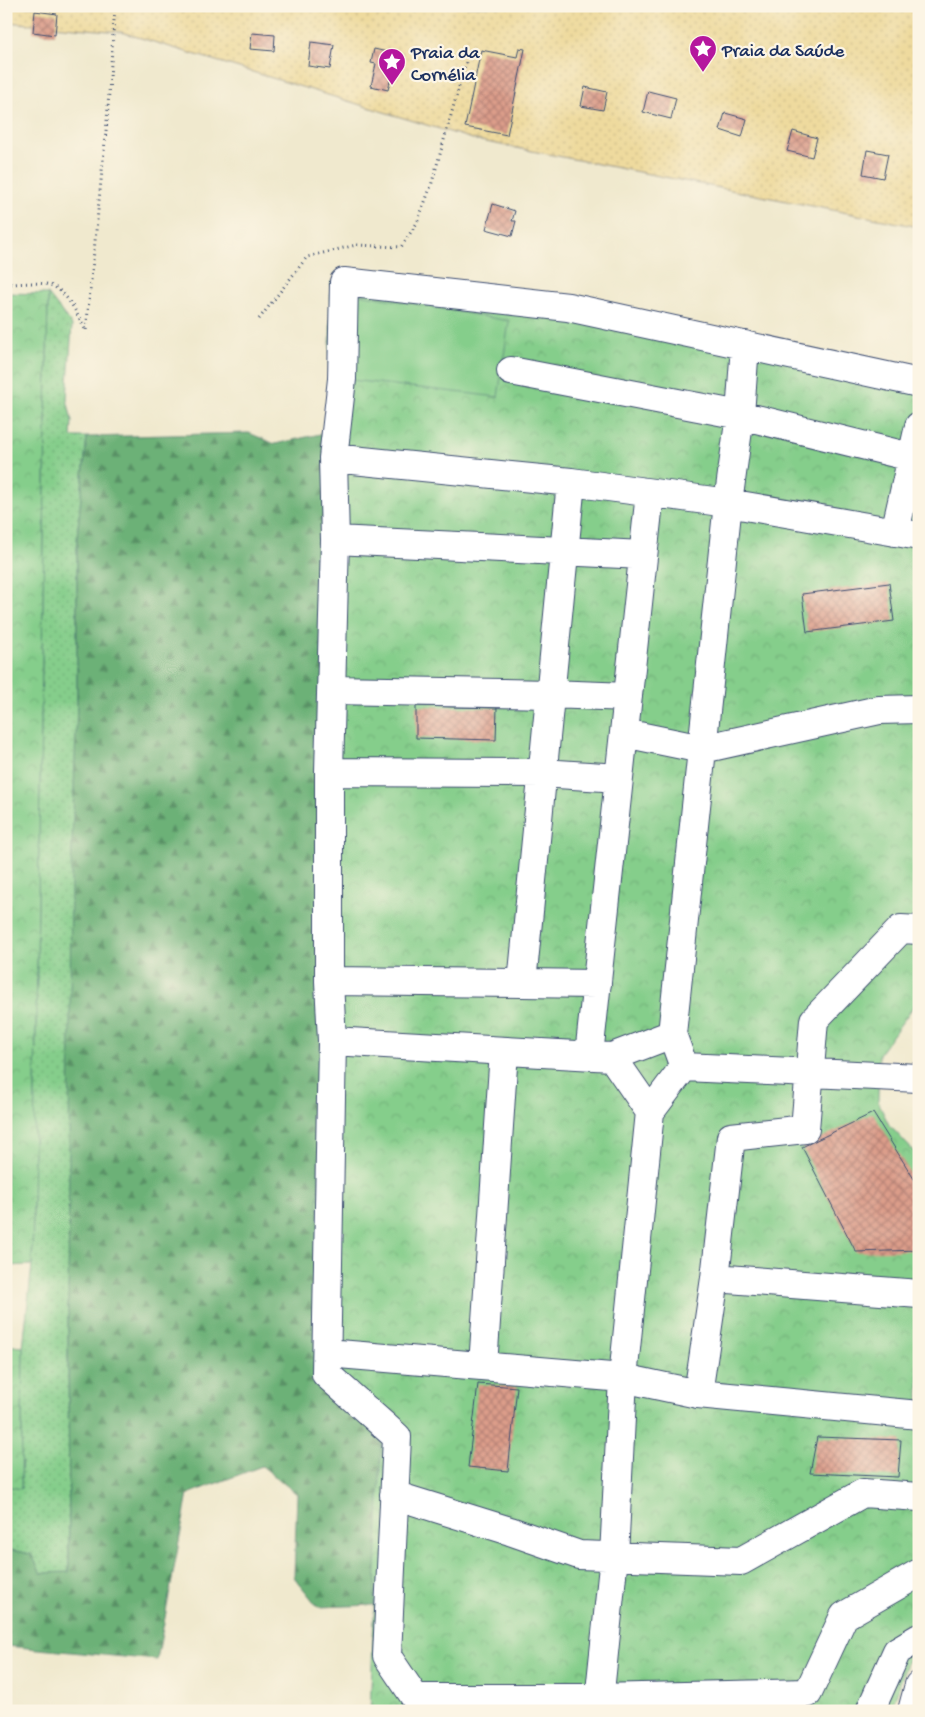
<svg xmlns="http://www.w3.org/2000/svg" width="925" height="1717" viewBox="0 0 925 1717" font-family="'Gochi Hand',sans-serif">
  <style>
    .grass { fill: url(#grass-dots); stroke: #507e74 }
    .forest { fill: url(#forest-firs); stroke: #44706a }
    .sand { fill: url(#sand-dots); stroke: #84847e }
    .park { fill: url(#park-crowns); stroke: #507e74 }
    .pitch { fill: #85ce8b; stroke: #507e74 }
    .building { fill: url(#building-cross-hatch) }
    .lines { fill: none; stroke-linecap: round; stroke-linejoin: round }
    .minor-casing { stroke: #3b4b6f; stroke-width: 30 }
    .path { stroke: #3b4b6f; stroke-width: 3; stroke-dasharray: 1 4; stroke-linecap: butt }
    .minor { stroke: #fff; stroke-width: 28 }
    .labels { text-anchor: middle; stroke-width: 4.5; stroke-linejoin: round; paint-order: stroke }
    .poi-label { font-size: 19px; fill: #1b2f5e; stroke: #fcf5e5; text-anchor: start }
  </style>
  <defs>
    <pattern id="grass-dots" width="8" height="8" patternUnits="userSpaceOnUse" patternTransform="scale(1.25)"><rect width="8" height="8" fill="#85ce8b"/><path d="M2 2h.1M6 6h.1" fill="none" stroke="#72b17a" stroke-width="1.8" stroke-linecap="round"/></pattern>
    <pattern id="forest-firs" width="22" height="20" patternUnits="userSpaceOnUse" patternTransform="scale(1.25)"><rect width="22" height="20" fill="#6cb177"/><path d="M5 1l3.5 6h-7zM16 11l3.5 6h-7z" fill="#589065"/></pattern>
    <pattern id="sand-dots" width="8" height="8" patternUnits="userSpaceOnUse" patternTransform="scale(1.25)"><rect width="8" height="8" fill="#eeda9e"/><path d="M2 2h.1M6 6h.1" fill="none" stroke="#ccbb8a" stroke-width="1.8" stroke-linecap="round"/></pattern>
    <pattern id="park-crowns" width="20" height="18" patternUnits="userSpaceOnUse" patternTransform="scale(1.25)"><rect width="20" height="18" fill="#85ce8b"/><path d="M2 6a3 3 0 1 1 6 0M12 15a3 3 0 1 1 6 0" fill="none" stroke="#72b17a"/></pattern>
    <pattern id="building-cross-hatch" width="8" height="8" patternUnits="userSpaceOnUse" patternTransform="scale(1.25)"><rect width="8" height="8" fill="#dc9d8a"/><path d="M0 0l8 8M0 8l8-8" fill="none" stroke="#b28074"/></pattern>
  </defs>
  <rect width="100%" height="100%" fill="#fcf5e5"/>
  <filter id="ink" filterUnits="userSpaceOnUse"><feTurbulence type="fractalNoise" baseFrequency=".02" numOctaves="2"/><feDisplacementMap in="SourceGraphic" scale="10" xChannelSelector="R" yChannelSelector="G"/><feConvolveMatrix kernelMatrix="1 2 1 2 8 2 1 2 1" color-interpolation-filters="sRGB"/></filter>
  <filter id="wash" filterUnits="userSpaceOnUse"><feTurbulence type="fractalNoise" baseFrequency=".0096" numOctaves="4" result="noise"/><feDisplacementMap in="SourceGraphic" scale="20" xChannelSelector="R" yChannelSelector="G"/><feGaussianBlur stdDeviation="1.12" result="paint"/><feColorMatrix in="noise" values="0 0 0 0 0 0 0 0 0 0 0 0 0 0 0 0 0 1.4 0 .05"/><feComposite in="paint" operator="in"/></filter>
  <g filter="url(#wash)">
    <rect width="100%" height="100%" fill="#f0e9ce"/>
    <!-- grass -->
    <path class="grass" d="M 48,294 L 72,325 L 67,399 L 72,421 L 71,437 L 87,437 L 77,537 L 77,703 L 68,1330 L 69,1573 L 41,1573 L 31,1554 L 6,1549 L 6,1486 L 21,1488 L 23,1347 L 32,1265 Z"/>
    <!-- forest -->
    <path class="forest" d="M 329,432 L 382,1428 L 375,1605 L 318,1607 L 294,1577 L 297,1494 L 262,1466 L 188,1494 L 157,1660 L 6,1646 L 6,1549 L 31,1554 L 41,1573 L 69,1572 L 68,1305 L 71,872 L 77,703 L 77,537 L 87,437 L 249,433 L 275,444 Z"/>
    <!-- sand -->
    <path class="sand" d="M 6,6 L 919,6 L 919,227 L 476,140 L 121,32 L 6,22 Z"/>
    <!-- park -->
    <path class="park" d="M 331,281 L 919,371 L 919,999 L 879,1054 L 878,1102 L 889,1125 L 919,1157 L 919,1652 L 909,1657 L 891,1711 L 370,1711 L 382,1429 L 316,1386 Z
      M 6,293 L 48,294 L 32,1265 L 6,1266 Z
      M 6,1345 L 23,1347 L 21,1489 L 6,1486 Z"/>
    <!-- pitch -->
    <path class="pitch" d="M 354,293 L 509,321 L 498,397 L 342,379 Z"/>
    <g id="blocks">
      <!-- building -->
      <path class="building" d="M 35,11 L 57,14 L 55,35 L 33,32 Z
        M 252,33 L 275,35 L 274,51 L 250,49 Z
        M 311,42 L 334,45 L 330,69 L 308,66 Z
        M 519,48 L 525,49 L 507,135 L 465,127 L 481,50 L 517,57 Z
        M 374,49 L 396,54 L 388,90 L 371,86 L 376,64 L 371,63 Z
        M 585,87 L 607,92 L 603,110 L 581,106 Z
        M 648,91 L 676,98 L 671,119 L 643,112 Z
        M 725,113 L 747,119 L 742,137 L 720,130 Z
        M 793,131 L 817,138 L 812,157 L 787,151 Z
        M 867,150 L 888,154 L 883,178 L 863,174 Z
        M 493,204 L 515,211 L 512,221 L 516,221 L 512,236 L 486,229 Z
        M 889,583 L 894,621 L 807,632 L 802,594 Z
        M 416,706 L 497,708 L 496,740 L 416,738 Z
        M 873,1113 L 919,1187 L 919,1250 L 856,1252 L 802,1147 Z
        M 478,1384 L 517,1387 L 508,1471 L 468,1467 Z
        M 817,1437 L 901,1440 L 898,1477 L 810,1473 Z"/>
    </g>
  </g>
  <g filter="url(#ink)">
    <use href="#blocks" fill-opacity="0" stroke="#3b4b6f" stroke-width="1"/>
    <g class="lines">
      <defs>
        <path id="minor" d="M 511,371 L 740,415 L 919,459
          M 333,458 L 571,482 L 728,503 L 919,536
          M 895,532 L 919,426
          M 335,540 L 643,555
          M 332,690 L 550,694 L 628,697
          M 624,733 L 702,749 L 879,710 L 919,709
          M 329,772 L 542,773 L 619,778
          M 919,930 L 901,929 L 814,1020 L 805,1129 L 731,1137 L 715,1278 L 698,1394 L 919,1415
          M 329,981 L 522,983 L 571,482
          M 522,983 L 597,984
          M 672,1034 L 728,503 L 740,415 L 745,345
          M 672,1034 L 684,1067 L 650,1112 L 612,1057 Z
          M 332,1041 L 612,1057
          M 589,1055 L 650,493
          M 684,1067 L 919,1078
          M 715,1278 L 919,1294
          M 327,1353 L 623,1378 L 698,1394
          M 483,1366 L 504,1051
          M 394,1495 L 510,1531 L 579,1555 L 741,1561 L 863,1493 L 919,1497
          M 415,1698 L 599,1698 L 808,1693 L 844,1616 L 919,1573
          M 424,1711 L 387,1656 L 397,1437 L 326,1374 L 332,1041 L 329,981 L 329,772 L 335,540 L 333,458 L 342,379 L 344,282 L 568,307 L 919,383
          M 598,1711 L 614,1556 L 623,1378 L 650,1112
          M 870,1711 L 897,1651 L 919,1638
          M 912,1711 L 919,1685"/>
      </defs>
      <!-- minor casing -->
      <use href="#minor" class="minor-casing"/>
      <!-- path -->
      <path class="path" d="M 6,284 C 19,284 33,282 46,284 C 67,288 77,315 86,331 L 107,121 L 115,6
        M 259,319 L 307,257 L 356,245 L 401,247 L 417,223 L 431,186 L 468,55"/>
      <!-- minor -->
      <use href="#minor" class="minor"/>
    </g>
  </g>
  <!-- icons -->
  <defs>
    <symbol id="sight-pin" viewBox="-11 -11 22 30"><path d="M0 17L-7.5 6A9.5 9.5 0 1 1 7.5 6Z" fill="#b5179e" stroke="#fcf5e5"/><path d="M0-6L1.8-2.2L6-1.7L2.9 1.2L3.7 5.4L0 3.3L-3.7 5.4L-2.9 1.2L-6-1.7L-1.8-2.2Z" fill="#fff"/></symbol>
  </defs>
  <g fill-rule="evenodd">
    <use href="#sight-pin" x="687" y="33" width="32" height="43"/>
    <use href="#sight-pin" x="376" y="46" width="32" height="43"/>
  </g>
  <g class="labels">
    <!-- poi labels -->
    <g class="poi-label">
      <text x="722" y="56">Praia da Saúde</text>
      <text x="411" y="58">Praia da<tspan x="411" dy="22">Cornélia</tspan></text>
    </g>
  </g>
  <!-- margin -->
  <rect width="925" height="1717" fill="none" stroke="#fcf5e5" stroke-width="25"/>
</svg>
